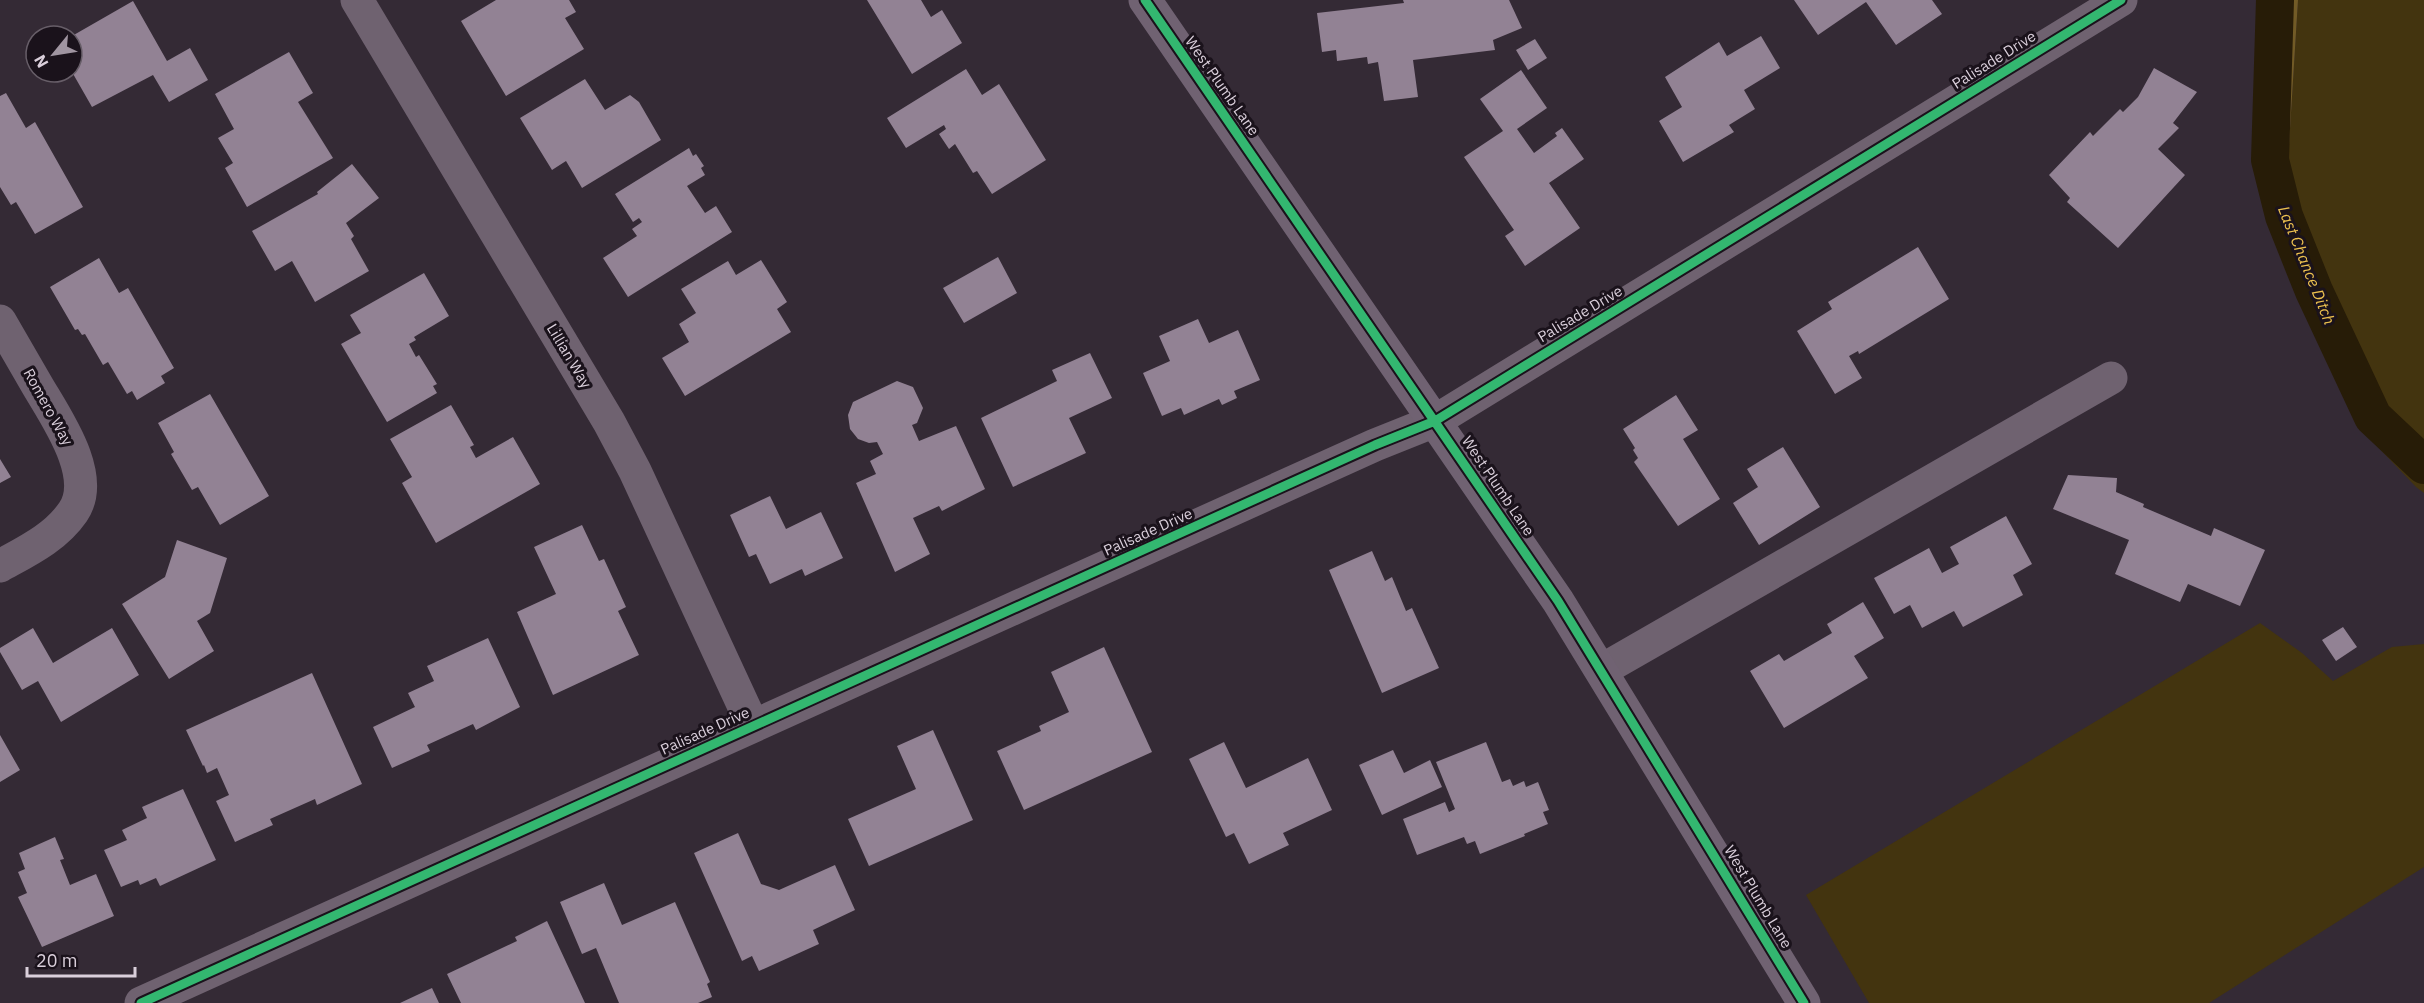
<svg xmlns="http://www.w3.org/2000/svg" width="2424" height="1003" viewBox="0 0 2424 1003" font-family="'IBM Plex Sans',sans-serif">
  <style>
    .green { fill: #43340f }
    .forest { fill: #725b26 }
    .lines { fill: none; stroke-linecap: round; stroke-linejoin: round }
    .canal { stroke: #271c07; stroke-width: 38 }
    .building { fill: #928294 }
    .minor { stroke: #6f6270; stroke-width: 33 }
    .major { stroke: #706272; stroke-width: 33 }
    .cycleway-casing { stroke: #1a121b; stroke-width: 13 }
    .cycleway { stroke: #33b770; stroke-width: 9 }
    .labels { text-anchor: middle; stroke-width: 6; stroke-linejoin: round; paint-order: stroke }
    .street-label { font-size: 15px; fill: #dacfdb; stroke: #1a121b }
    .water-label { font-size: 16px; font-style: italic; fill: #ecc04f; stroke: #1a121b }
  </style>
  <rect width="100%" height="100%" fill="#342a35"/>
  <!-- green -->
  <path class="green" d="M 2298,0 L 2424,0 L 2424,493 L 2416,487 L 2356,424 L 2310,318 L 2328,284 L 2310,241 L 2288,161 Z
    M 2260,623 L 2302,653 L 2333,681 L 2392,647 L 2424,644 L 2424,867 L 2209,1003 L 1869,1003 L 1806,895 Z"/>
  <!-- forest -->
  <path class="forest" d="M 2265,0 L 2298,0 L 2288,161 L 2310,241 L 2329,284 L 2310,318 L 2283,256 L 2259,166 Z"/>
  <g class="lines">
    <!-- canal -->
    <path class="canal" d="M 2275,0 L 2270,160 L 2284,216 L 2314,291 L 2373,417 L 2424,465"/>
  </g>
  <!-- building -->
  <path class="building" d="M 496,0 L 569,0 L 576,12 L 565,18 L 584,49 L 506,96 L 461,21 Z
    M 867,0 L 921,0 L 931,17 L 942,10 L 962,43 L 912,74 Z
    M 1403,0 L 1509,0 L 1522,28 L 1493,40 L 1495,50 L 1413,60 L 1418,97 L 1384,101 L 1378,62 L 1368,64 L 1367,57 L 1337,61 L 1336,50 L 1322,52 L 1317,13 L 1404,3 Z
    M 1794,0 L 1932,0 L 1942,14 L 1896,45 L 1866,2 L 1818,35 Z
    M 133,1 L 167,61 L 190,48 L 208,80 L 169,102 L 153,75 L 92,107 L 72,72 L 72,36 Z
    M 1761,36 L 1780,68 L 1744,90 L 1755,109 L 1729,125 L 1734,132 L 1683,162 L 1659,121 L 1682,107 L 1665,77 L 1719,42 L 1727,56 Z
    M 1535,39 L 1547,58 L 1528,70 L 1516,50 Z
    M 289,52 L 313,93 L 298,102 L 333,158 L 247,207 L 225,168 L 233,163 L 218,138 L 234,129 L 215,94 Z
    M 2154,68 L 2197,92 L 2173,123 L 2179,128 L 2158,149 L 2185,175 L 2118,248 L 2067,202 L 2070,198 L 2049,175 L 2090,132 L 2093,136 L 2120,109 L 2123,112 L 2138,97 Z
    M 966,69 L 982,95 L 999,84 L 1046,160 L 992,194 L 977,171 L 973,173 L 955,144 L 949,149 L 939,134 L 946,129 L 944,125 L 906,148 L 887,118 Z
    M 1521,70 L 1547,108 L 1517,129 L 1534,153 L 1557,136 L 1555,133 L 1562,128 L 1584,159 L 1549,183 L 1580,228 L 1525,266 L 1505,236 L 1514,230 L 1464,157 L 1503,131 L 1480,99 Z
    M 585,79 L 605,110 L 630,95 L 639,102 L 661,140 L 582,188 L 566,161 L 552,170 L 520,118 Z
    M 6,93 L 26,128 L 35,122 L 83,207 L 35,234 L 16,202 L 11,205 L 0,187 L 0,96 Z
    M 689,148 L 693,156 L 696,154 L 704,166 L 701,168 L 705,175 L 687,186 L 705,213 L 716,206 L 732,232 L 628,297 L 603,258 L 637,236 L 632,229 L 642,222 L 639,218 L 633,222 L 615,194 Z
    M 352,164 L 379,198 L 346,223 L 354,236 L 351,239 L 369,271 L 315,302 L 292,261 L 275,271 L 252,231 L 318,194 L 317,192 Z
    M 1918,247 L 1949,299 L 1859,354 L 1858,351 L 1849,356 L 1862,378 L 1835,394 L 1797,331 L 1832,309 L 1828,302 Z
    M 998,257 L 1017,293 L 964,323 L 943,288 Z
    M 99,258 L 119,293 L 128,288 L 174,368 L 161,376 L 165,383 L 137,400 L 132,391 L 127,394 L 108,362 L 103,365 L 85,334 L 82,335 L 78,329 L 75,330 L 50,287 Z
    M 761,260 L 787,302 L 777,309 L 791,332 L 685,396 L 662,358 L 689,342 L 679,324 L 696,313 L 681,289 L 728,261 L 736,275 Z
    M 424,273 L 449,316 L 414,337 L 416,340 L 409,344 L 416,357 L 419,355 L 437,384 L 433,386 L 437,393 L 387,422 L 341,344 L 361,333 L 350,315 Z
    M 1198,319 L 1209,343 L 1238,330 L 1260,380 L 1234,391 L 1237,398 L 1222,405 L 1219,399 L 1184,415 L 1181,408 L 1162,416 L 1143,373 L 1170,361 L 1159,336 Z
    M 1090,353 L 1112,398 L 1069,418 L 1086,453 L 1013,487 L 981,418 L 1057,381 L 1052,370 Z
    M 897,381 L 913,387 L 923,408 L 917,423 L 912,425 L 919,441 L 956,426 L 985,489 L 942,511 L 939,506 L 913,518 L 930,554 L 895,572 L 856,483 L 876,474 L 870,461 L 883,454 L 877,442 L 869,443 L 858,439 L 850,429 L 848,415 L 853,402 Z
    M 210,394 L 269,496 L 220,525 L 198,487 L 192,490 L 171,454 L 174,452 L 158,423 Z
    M 1676,395 L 1698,430 L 1683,439 L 1720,499 L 1678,526 L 1634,462 L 1638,458 L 1633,450 L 1635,448 L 1623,429 Z
    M 451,405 L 474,445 L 470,447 L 476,458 L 513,437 L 540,484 L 436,543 L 402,483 L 412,477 L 390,439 Z
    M 1783,447 L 1820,507 L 1759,545 L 1733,503 L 1758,487 L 1747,469 Z
    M 0,459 L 11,477 L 0,483 Z
    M 2068,475 L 2117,478 L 2116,492 L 2144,504 L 2143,507 L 2211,536 L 2214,528 L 2265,550 L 2240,606 L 2188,584 L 2180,602 L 2115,574 L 2129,540 L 2053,509 Z
    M 770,496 L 786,529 L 821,512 L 843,558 L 805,576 L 802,569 L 770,584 L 756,554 L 749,557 L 730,515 Z
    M 2006,516 L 2032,564 L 2013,575 L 2023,595 L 1963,627 L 1954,611 L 1922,628 L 1910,605 L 1894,614 L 1874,578 L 1929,548 L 1942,573 L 1959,564 L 1950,547 Z
    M 582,525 L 599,561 L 604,559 L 626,607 L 618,611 L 639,655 L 553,695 L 517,612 L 556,594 L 534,547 Z
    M 177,540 L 227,558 L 210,613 L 197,621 L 214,651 L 169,679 L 122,604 L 165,577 Z
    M 1372,551 L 1385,581 L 1392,577 L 1406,611 L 1412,608 L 1439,668 L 1382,693 L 1329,570 Z
    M 1863,602 L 1884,638 L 1854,656 L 1868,678 L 1784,728 L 1750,671 L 1779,654 L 1784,661 L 1832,633 L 1827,624 Z
    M 2343,627 L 2357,647 L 2336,661 L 2322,640 Z
    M 33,628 L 53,663 L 112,628 L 139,675 L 61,722 L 38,681 L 22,690 L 0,652 L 0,648 Z
    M 488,638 L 520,707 L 476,730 L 473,724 L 427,745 L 430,751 L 392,768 L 373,727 L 415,707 L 408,693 L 434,681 L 427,666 Z
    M 1104,647 L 1152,752 L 1024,810 L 997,751 L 1041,731 L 1039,726 L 1069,712 L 1051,672 Z
    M 312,673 L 362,784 L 317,805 L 315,799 L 270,819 L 273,825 L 235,842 L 216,801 L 229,795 L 217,768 L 207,773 L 204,765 L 203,766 L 186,730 Z
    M 933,730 L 973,820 L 869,866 L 848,819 L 916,789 L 897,746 Z
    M 0,735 L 20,770 L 0,782 Z
    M 1224,742 L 1246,788 L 1308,758 L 1332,810 L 1283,833 L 1289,845 L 1249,864 L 1234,833 L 1226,837 L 1189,759 Z
    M 1486,742 L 1502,782 L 1510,779 L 1513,786 L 1524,781 L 1526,787 L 1538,782 L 1549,810 L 1543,812 L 1548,824 L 1524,834 L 1525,836 L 1480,854 L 1475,841 L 1467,844 L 1464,837 L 1417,855 L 1403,819 L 1445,802 L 1449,812 L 1455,809 L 1436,762 Z
    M 1393,750 L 1404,773 L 1430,760 L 1442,787 L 1382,815 L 1359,765 Z
    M 183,789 L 216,860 L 160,886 L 156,878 L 140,885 L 138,880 L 121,887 L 104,850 L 127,840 L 122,830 L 147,818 L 142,807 Z
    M 738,833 L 761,884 L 779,890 L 835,865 L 855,910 L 813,930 L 819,944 L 759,971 L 752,956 L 742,961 L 694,853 Z
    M 55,837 L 64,859 L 60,860 L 70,885 L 96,874 L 114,916 L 42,947 L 18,897 L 27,893 L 18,872 L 25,869 L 19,853 Z
    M 604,883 L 622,925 L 675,902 L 710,982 L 707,984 L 712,997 L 698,1003 L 619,1003 L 596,948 L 582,954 L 560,902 Z
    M 547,921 L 585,1003 L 461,1003 L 447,974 L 517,941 L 515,937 Z
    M 432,988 L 439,1003 L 400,1003 Z"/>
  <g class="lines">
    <!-- minor -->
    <path class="minor" d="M 357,0 L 609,422 L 635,471 L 753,726
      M 0,321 C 12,342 25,364 37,385 C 55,416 98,476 73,512 C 55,538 27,551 0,566
      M 1602,670 L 2111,378
      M 141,1003 L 1375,445 L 1435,421 L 2121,0"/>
    <!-- major -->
    <path class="major" d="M 1145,0 L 1558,601 L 1804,1003"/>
    <defs>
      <path id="cycleway" d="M 1145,0 L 1558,601 L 1804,1003
        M 141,1003 L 1375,445 L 1435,421 L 2121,0"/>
    </defs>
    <!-- cycleway casing -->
    <use href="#cycleway" class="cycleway-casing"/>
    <!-- cycleway -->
    <use href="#cycleway" class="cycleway"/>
  </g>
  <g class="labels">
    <!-- street labels -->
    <g class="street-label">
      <text transform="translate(1994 60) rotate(-32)" y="5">Palisade Drive</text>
      <text transform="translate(1222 86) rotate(55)" y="5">West Plumb Lane</text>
      <text transform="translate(1580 314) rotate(-31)" y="5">Palisade Drive</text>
      <text transform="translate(569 356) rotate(59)" y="5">Lillian Way</text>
      <text transform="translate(48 407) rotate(61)" y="5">Romero Way</text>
      <text transform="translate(1498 486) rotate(56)" y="5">West Plumb Lane</text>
      <text transform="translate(1148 532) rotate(-24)" y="5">Palisade Drive</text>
      <text transform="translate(705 731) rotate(-24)" y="5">Palisade Drive</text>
      <text transform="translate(1758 897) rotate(59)" y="5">West Plumb Lane</text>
    </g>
    <!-- water labels -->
    <g class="water-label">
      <text transform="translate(2307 265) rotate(68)" y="6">Last Chance Ditch</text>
    </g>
  </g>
  <!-- north arrow -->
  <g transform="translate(54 54) rotate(240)"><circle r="28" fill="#1a121b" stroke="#675e68" stroke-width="1.5"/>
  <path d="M0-4.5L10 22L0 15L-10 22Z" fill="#a095a1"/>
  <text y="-9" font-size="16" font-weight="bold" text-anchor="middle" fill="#dacfdb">N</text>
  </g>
  <!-- scale -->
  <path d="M27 967v9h108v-9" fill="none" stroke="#dacfdb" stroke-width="3"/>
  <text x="36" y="967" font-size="18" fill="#dacfdb" stroke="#1a121b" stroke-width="4.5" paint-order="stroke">20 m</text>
</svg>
